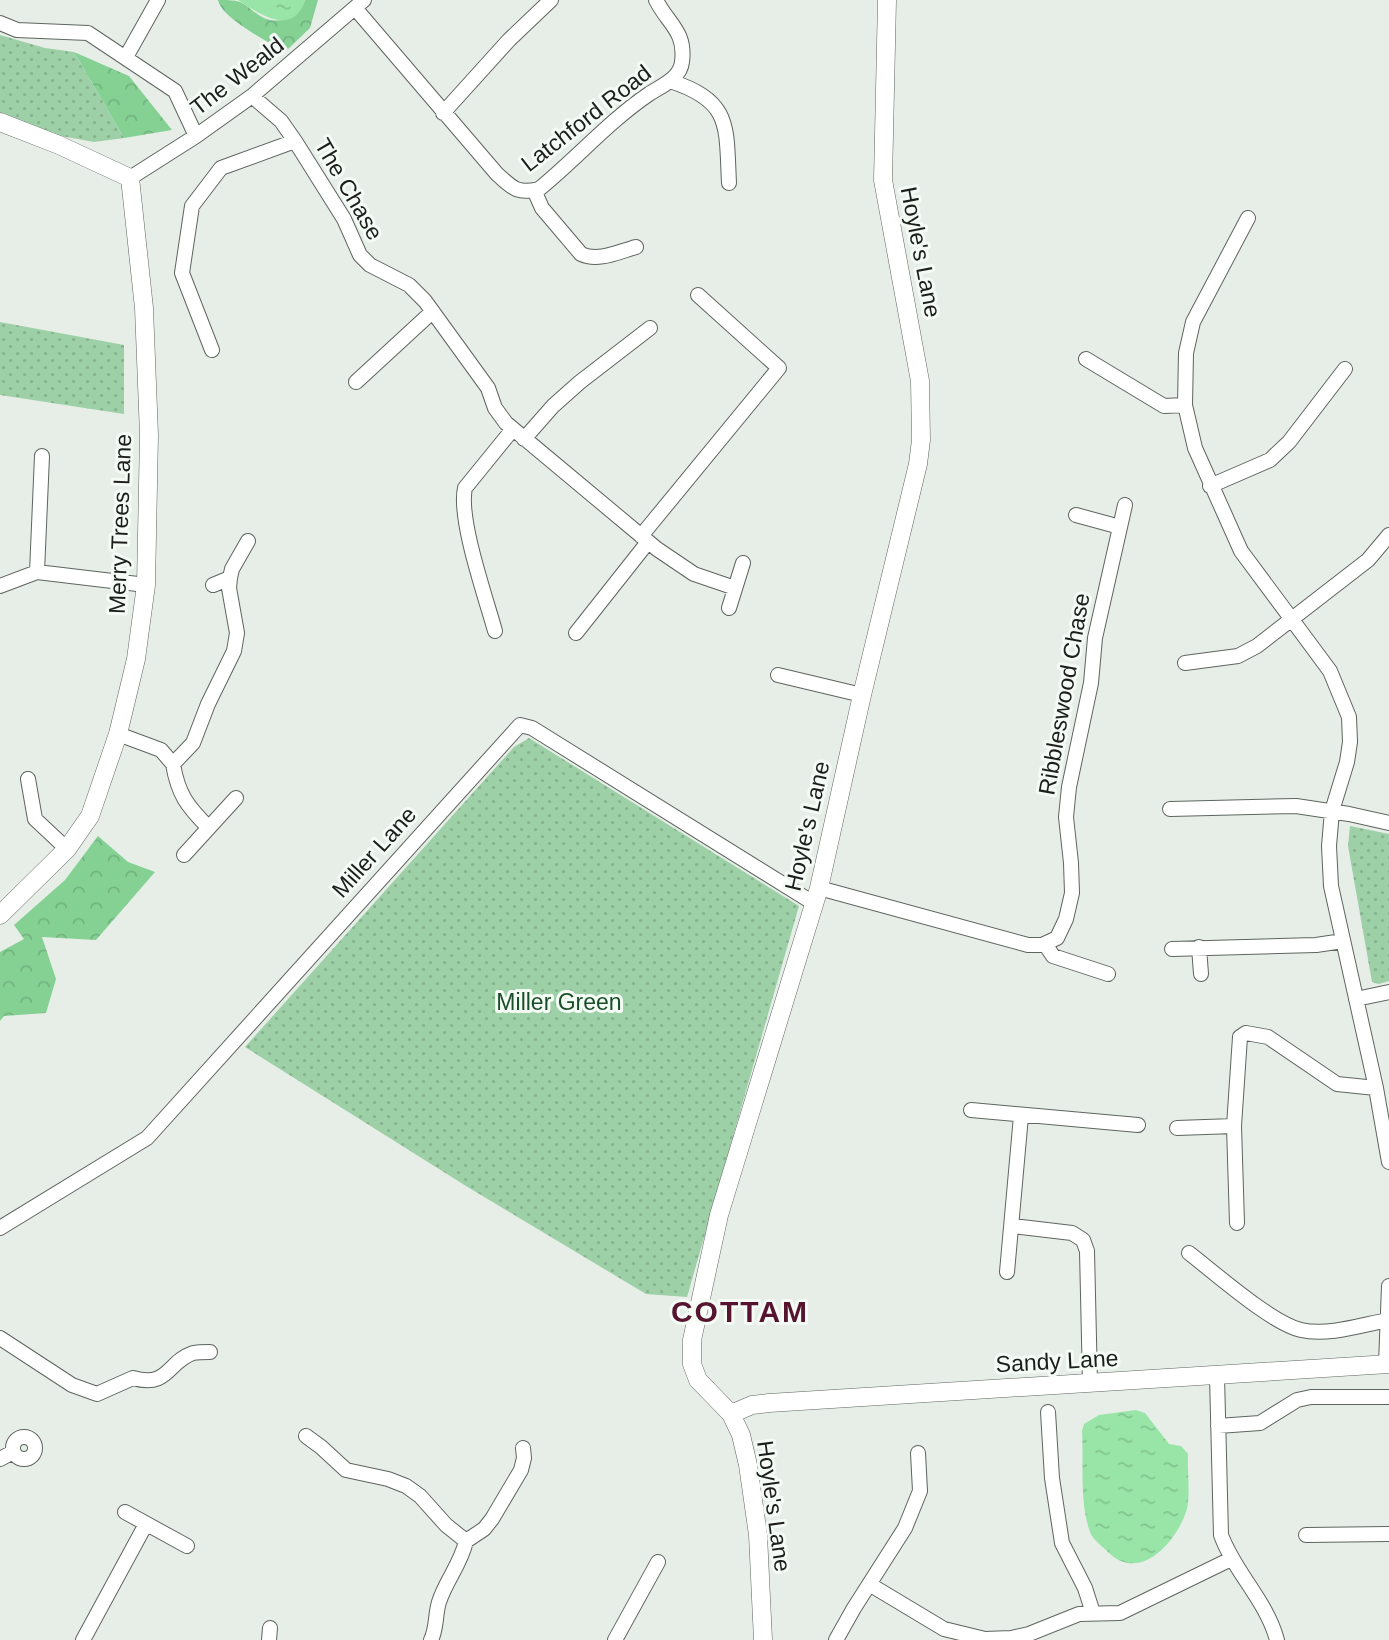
<svg xmlns="http://www.w3.org/2000/svg" width="1389" height="1640" viewBox="0 0 1389 1640" font-family="Helvetica,sans-serif">
  <style>
    .forest { fill: url(#forest-crowns) }
    .park { fill: url(#park-dots) }
    .water { fill: url(#water-ripples) }
    .lines { fill: none; stroke-linecap: round; stroke-linejoin: round }
    .minor-casing { stroke: #5e655f; stroke-width: 16 }
    .tertiary-casing { stroke: #5e655f; stroke-width: 19 }
    .minor { stroke: #fff; stroke-width: 14 }
    .tertiary { stroke: #fff; stroke-width: 18 }
    .labels { text-anchor: middle; stroke-width: 6; stroke-linejoin: round; paint-order: stroke }
    .street-label { font-size: 23px; fill: #1c1e1c; stroke: #f4fbf5 }
    .park-label { font-size: 23px; fill: #194f28; stroke: #f4fbf5 }
    .district-label { font-size: 30px; font-weight: bold; letter-spacing: 2px; fill: #56142f; stroke: #f4fbf5 }
  </style>
  <defs>
    <pattern id="forest-crowns" width="20" height="18" patternUnits="userSpaceOnUse" patternTransform="scale(1.75)"><rect width="20" height="18" fill="#85d194"/><path d="M2 6a3 3 0 1 1 6 0M12 15a3 3 0 1 1 6 0" fill="none" stroke="#72b37f"/></pattern>
    <pattern id="park-dots" width="8" height="8" patternUnits="userSpaceOnUse" patternTransform="scale(1.75)"><rect width="8" height="8" fill="#9dd0a6"/><path d="M2 2h.1M6 6h.1" fill="none" stroke="#87b28e" stroke-width="1.8" stroke-linecap="round"/></pattern>
    <pattern id="water-ripples" width="26" height="14" patternUnits="userSpaceOnUse" patternTransform="scale(1.75)"><rect width="26" height="14" fill="#98e5a7"/><path d="M2 4q2-2 4 0t4 0M15 11q2-2 4 0t4 0" fill="none" stroke="#82c48f"/></pattern>
  </defs>
  <rect width="100%" height="100%" fill="#e6eee7"/>
  <!-- forest -->
  <path class="forest" d="M 218,0 C 225,0 234,0 240,2 C 249,6 255,14 264,18 C 280,25 300,17 305,0 L 318,0 L 310,28 L 285,52 C 269,42 221,18 218,0 Z
    M 74,52 L 129,76 L 172,130 L 124,138 Z
    M 98,836 L 128,862 L 155,872 L 96,940 L 42,937 L 56,979 L 46,1013 L 4,1016 L 0,1021 L 0,952 L 24,939 L 14,925 L 65,880 Z"/>
  <!-- park -->
  <path class="park" d="M 0,35 L 45,48 L 74,52 L 124,138 L 94,142 L 61,136 L 0,113 Z
    M 0,322 L 124,345 L 124,414 L 0,395 Z
    M 529,738 L 799,906 L 687,1297 L 646,1294 L 466,1186 L 245,1047 L 514,747 Z
    M 1350,826 L 1389,834 L 1389,981 L 1379,984 L 1372,982 L 1348,846 Z"/>
  <!-- water -->
  <path class="water" d="M 238,0 L 305,0 C 293,38 258,13 238,0 Z
    M 1136,1410 L 1145,1413 L 1169,1444 L 1181,1446 L 1188,1454 C 1187,1470 1191,1498 1186,1512 C 1175,1544 1139,1583 1108,1552 C 1102,1546 1093,1540 1090,1532 C 1079,1501 1084,1464 1082,1431 L 1084,1424 L 1099,1415 Z"/>
  <g class="lines">
    <defs>
      <path id="minor" d="M 355,8 L 497,174 C 513,188 516,194 539,189 C 576,159 609,121 649,94 C 661,86 680,79 682,62 C 686,31 668,24 656,0
        M 0,23 L 17,30 L 88,33 L 175,91 L 196,136
        M 126,57 L 158,0
        M 670,81 C 732,101 726,126 729,183
        M 252,96 L 281,121 L 295,141 L 344,219 L 360,255 L 370,265 L 409,285 L 425,301 L 488,388 L 495,408 L 506,423 L 657,549 L 694,574 L 735,588
        M 443,113 L 509,40 L 551,0
        M 130,178 L 196,136 L 252,96 L 364,0
        M 534,190 L 542,208 L 581,254 C 598,262 618,252 636,247
        M 1248,218 L 1193,322 L 1186,353 L 1185,405 L 1195,448 L 1241,551 L 1330,671 L 1349,717 L 1350,742 L 1347,762 L 1332,811 L 1329,846 L 1331,886 L 1376,1088 L 1389,1162
        M 212,350 L 182,273 L 192,206 L 221,168 L 295,141
        M 1086,359 L 1164,406 L 1185,405
        M 356,382 L 432,312
        M 524,439 L 553,406 L 580,382 L 650,328
        M 1210,486 L 1270,460 L 1289,442 L 1345,369
        M 1076,515 L 1120,527
        M 641,536 L 779,368 L 698,295
        M 37,572 L 42,456
        M 213,585 L 230,578 L 232,569 L 248,541
        M 0,586 L 37,572 L 146,585
        M 729,608 L 743,563
        M 495,631 C 486,598 458,519 465,488 L 513,429
        M 576,633 L 648,542
        M 1185,663 L 1238,656 L 1257,646 L 1368,560 L 1389,535
        M 778,675 L 862,695
        M 118,734 L 161,750 L 173,764
        M 28,779 L 35,819 L 67,849
        M 1170,809 L 1296,806 L 1349,814 L 1389,823
        M 208,827 C 187,806 178,794 173,764 L 193,743 L 208,704 L 234,651 L 237,633 L 229,588 L 230,578
        M 184,855 L 236,798
        M 819,888 L 1028,945 L 1042,945 L 1057,938 L 1066,919 L 1072,893 L 1071,863 L 1066,817 L 1069,787 L 1091,683 L 1095,638 L 1125,505
        M 1045,944 L 1053,956 L 1108,974
        M 1199,947 L 1201,974
        M 1172,949 L 1316,945 L 1343,941
        M 1356,999 L 1389,992
        M 971,1110 L 1138,1125
        M 1177,1128 L 1234,1126
        M 1237,1223 L 1234,1126 L 1240,1037 L 1246,1033 L 1268,1037 L 1337,1084 L 1376,1088
        M 1013,1226 L 1072,1233 L 1083,1240 L 1087,1251 L 1090,1383
        M 0,1228 L 147,1138 L 520,725 L 532,728 L 815,904
        M 1189,1253 C 1215,1273 1271,1323 1301,1330 C 1329,1336 1361,1325 1388,1320
        M 1007,1272 L 1021,1116
        M 0,1338 L 72,1385 L 97,1394 L 133,1378 C 169,1388 167,1362 193,1353 C 198,1352 205,1352 210,1352
        M 1386,1364 L 1389,1286
        M 1217,1376 L 1221,1535 C 1235,1573 1266,1600 1277,1640
        M 1048,1412 L 1052,1478 L 1062,1543 L 1085,1588 L 1093,1613
        M 1218,1426 L 1260,1423 L 1297,1400 L 1311,1397 L 1389,1397
        M 306,1436 L 321,1447 L 346,1470 L 388,1479 L 406,1486 L 420,1496 L 446,1525 L 466,1541
        M13 1448a11 11 0 1 1 22 0a11 11 0 1 1-22 0Z
        M 0,1459 L 13,1452
        M 125,1512 L 187,1546
        M 1306,1535 L 1389,1534
        M 869,1584 L 944,1629 L 985,1639 L 1011,1638 L 1029,1634 L 1079,1614 L 1120,1613 L 1231,1559
        M 83,1640 L 146,1524
        M 269,1640 L 270,1628
        M 431,1640 C 437,1628 435,1615 439,1602 C 446,1580 461,1564 466,1541 L 484,1529 L 492,1519 L 521,1470 L 524,1458 L 523,1448
        M 615,1640 L 658,1562
        M 836,1640 L 854,1608 L 905,1528 L 920,1491 L 918,1453"/>
      <path id="tertiary" d="M 0,122 L 59,145 L 130,178 L 144,308 L 149,435 L 146,585 L 136,659 L 118,734 L 90,816 L 67,849 L 0,915
        M 731,1414 L 752,1405 L 769,1403 L 1389,1364
        M 763,1640 L 758,1535 L 748,1465 L 741,1435 L 731,1414 L 698,1380 L 692,1364 L 692,1340 L 719,1215 L 819,888 L 862,695 L 918,464 L 921,440 L 920,381 L 883,180 L 887,0"/>
    </defs>
    <!-- minor casing -->
    <use href="#minor" class="minor-casing"/>
    <!-- tertiary casing -->
    <use href="#tertiary" class="tertiary-casing"/>
    <!-- minor -->
    <use href="#minor" class="minor"/>
    <!-- tertiary -->
    <use href="#tertiary" class="tertiary"/>
  </g>
  <g class="labels">
    <!-- street labels -->
    <g class="street-label">
      <text transform="translate(237 76) rotate(-38)" y="8">The Weald</text>
      <text transform="translate(586 118) rotate(-38)" y="8">Latchford Road</text>
      <text transform="translate(349 189) rotate(60)" y="8">The Chase</text>
      <text transform="translate(921 252) rotate(79)" y="8">Hoyle's Lane</text>
      <text transform="translate(120 524) rotate(-88)" y="8">Merry Trees Lane</text>
      <text transform="translate(1064 694) rotate(-80)" y="8">Ribbleswood Chase</text>
      <text transform="translate(807 826) rotate(-77)" y="8">Hoyle's Lane</text>
      <text transform="translate(374 852) rotate(-48)" y="8">Miller Lane</text>
      <text transform="translate(1057 1361) rotate(-3)" y="8">Sandy Lane</text>
      <text transform="translate(774 1506) rotate(82)" y="8">Hoyle's Lane</text>
    </g>
    <!-- park labels -->
    <g class="park-label">
      <text x="559" y="1010">Miller Green</text>
    </g>
    <!-- district labels -->
    <g class="district-label">
      <text x="740" y="1322">COTTAM</text>
    </g>
  </g>
</svg>
